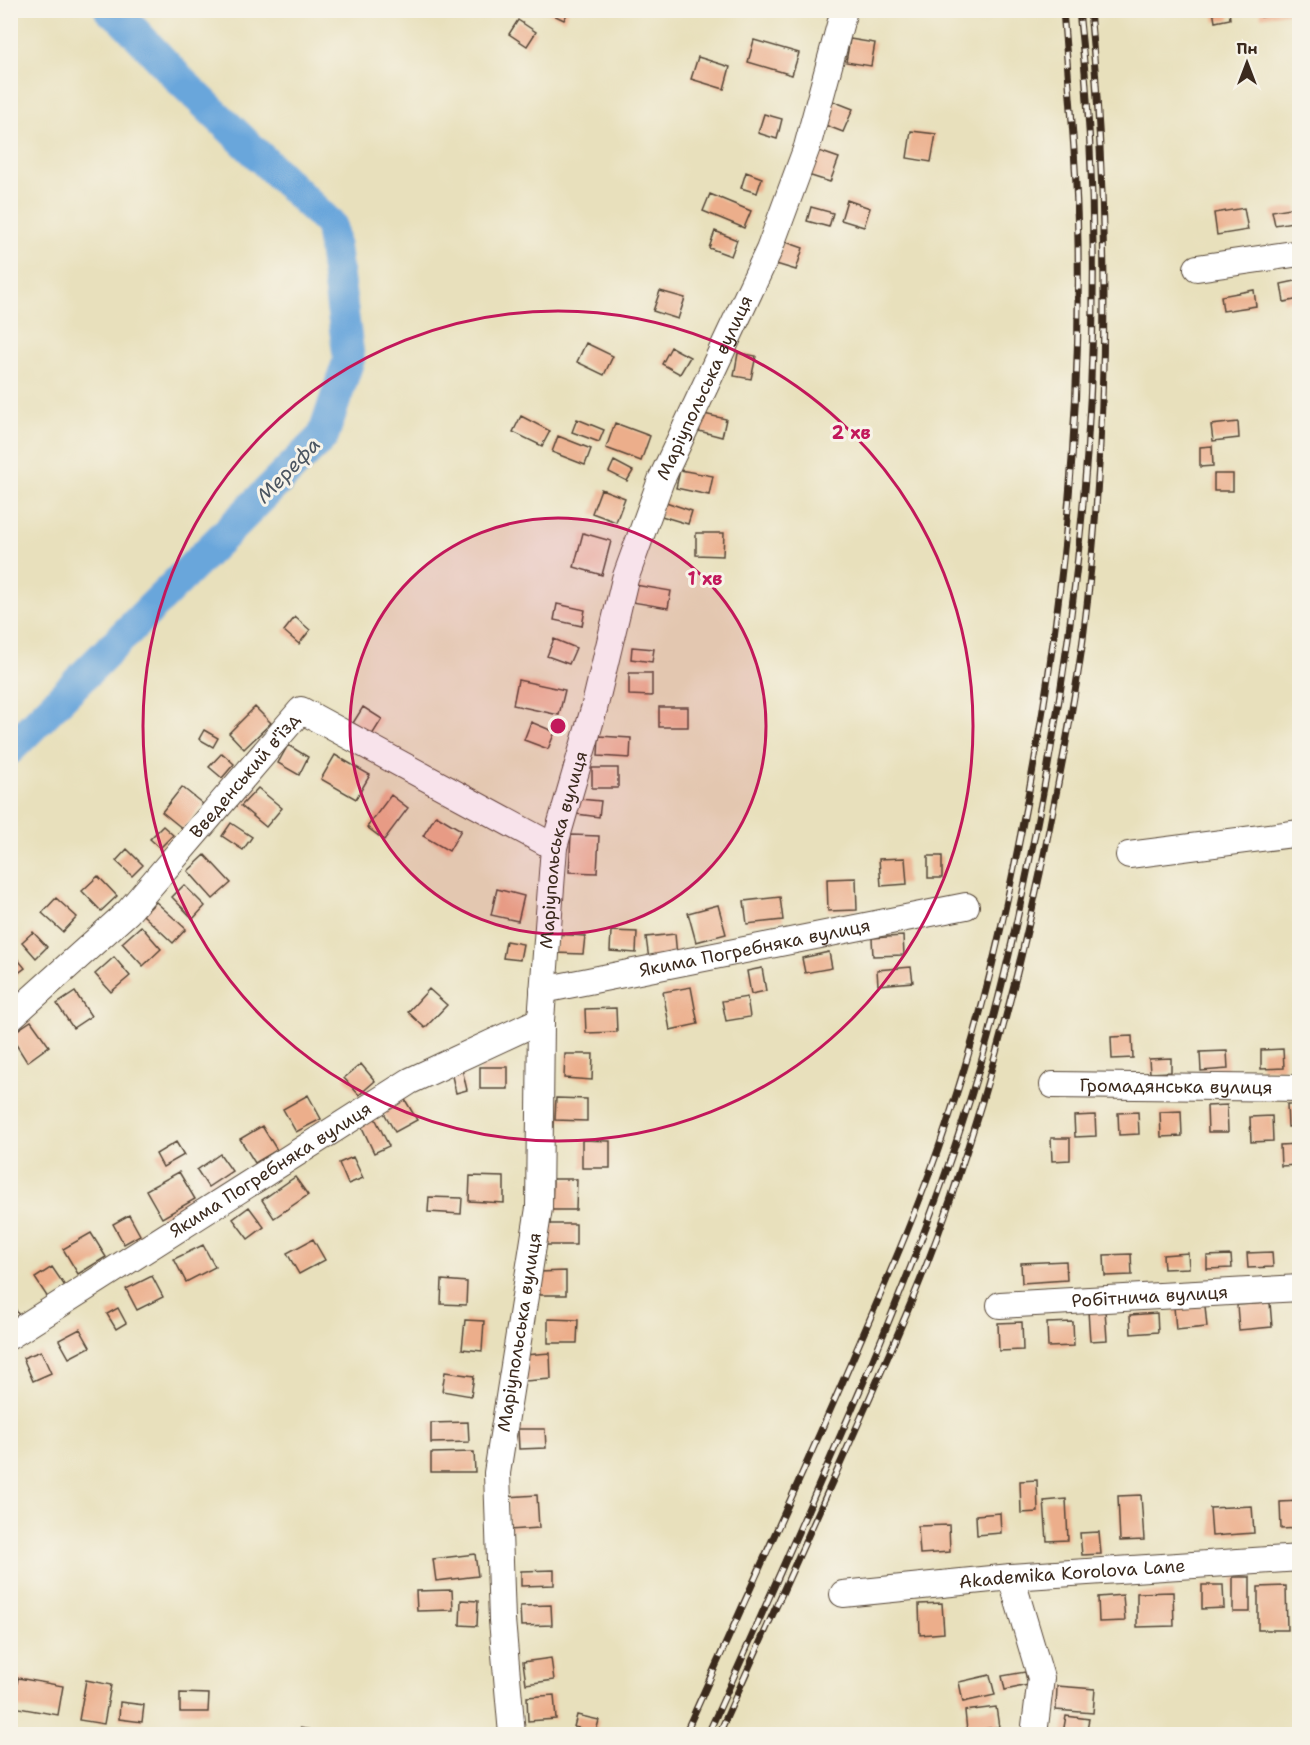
<svg xmlns="http://www.w3.org/2000/svg" width="1310" height="1745" viewBox="0 0 1310 1745" font-family="'Shantell Sans',sans-serif">
  <style>
    .lines { fill: none; stroke-linecap: round; stroke-linejoin: round }
    .river { stroke: #69a6db; stroke-width: 32 }
    .building { fill: #ecae8b }
    .minor-casing { stroke: #554536; stroke-width: 28 }
    .minor { stroke: #fff; stroke-width: 26 }
    .rail-casing { stroke: #3b2a1e; stroke-width: 7 }
    .rail { stroke: #f7f3e8; stroke-width: 4.5; stroke-dasharray: 14; stroke-linecap: butt }
    .ring { fill: none; stroke: #c2185b; stroke-width: 3 }
    .labels { text-anchor: middle; stroke-width: 6; stroke-linejoin: round; paint-order: stroke }
    .street-label { font-size: 18px; fill: #3b2a1e; stroke: #f7f3e8 }
    .water-label { font-size: 20px; font-style: italic; fill: #4b5560; stroke: #f7f3e8 }
    .centre { fill: #c2185b; stroke: #f7f3e8; stroke-width: 3 }
    .ring-label { font-size: 18px; text-anchor: middle; font-weight: bold; fill: #c2185b; stroke: #f7f3e8; stroke-width: 6; stroke-linejoin: round; paint-order: stroke }
  </style>
  <rect width="100%" height="100%" fill="#f7f3e8"/>
  <filter id="ink" filterUnits="userSpaceOnUse"><feTurbulence type="fractalNoise" baseFrequency=".0167" numOctaves="2"/><feDisplacementMap in="SourceGraphic" scale="12" xChannelSelector="R" yChannelSelector="G"/><feConvolveMatrix kernelMatrix="1 2 1 2 8 2 1 2 1" color-interpolation-filters="sRGB"/></filter>
  <filter id="wash" filterUnits="userSpaceOnUse"><feTurbulence type="fractalNoise" baseFrequency=".008" numOctaves="4" result="noise"/><feDisplacementMap in="SourceGraphic" scale="24" xChannelSelector="R" yChannelSelector="G"/><feGaussianBlur stdDeviation="1.35" result="paint"/><feColorMatrix in="noise" values="0 0 0 0 0 0 0 0 0 0 0 0 0 0 0 0 0 1.4 0 .05"/><feComposite in="paint" operator="in"/></filter>
  <g filter="url(#wash)">
    <rect width="100%" height="100%" fill="#e8e0bc"/>
    <g class="lines">
      <!-- river -->
      <path class="river" d="M 10,749 L 323,436 L 349,359 L 331,225 L 183,83 L 121,17 L 110,10"/>
    </g>
    <g id="blocks">
      <!-- building -->
      <path class="building" d="M 543,10 L 569,10 L 564,20 Z
        M 796,10 L 814,10 L 813,16 Z
        M 1213,10 L 1229,10 L 1230,19 L 1215,22 Z
        M 1260,10 L 1293,10 L 1293,12 L 1261,17 Z
        M 518,20 L 536,32 L 527,46 L 509,34 Z
        M 850,39 L 875,43 L 871,66 L 846,62 Z
        M 754,40 L 799,53 L 792,75 L 748,62 Z
        M 698,57 L 730,67 L 724,89 L 691,79 Z
        M 830,100 L 853,109 L 843,132 L 820,123 Z
        M 764,114 L 782,119 L 777,139 L 758,133 Z
        M 911,131 L 936,134 L 931,162 L 907,158 Z
        M 816,150 L 839,158 L 830,182 L 808,175 Z
        M 746,172 L 762,178 L 757,193 L 741,188 Z
        M 710,194 L 751,211 L 744,228 L 703,211 Z
        M 847,200 L 870,208 L 864,227 L 841,220 Z
        M 811,207 L 833,213 L 829,227 L 807,221 Z
        M 1296,207 L 1299,221 L 1275,225 L 1272,211 Z
        M 1244,208 L 1248,230 L 1217,235 L 1214,213 Z
        M 715,231 L 737,240 L 731,256 L 709,248 Z
        M 783,241 L 803,248 L 796,270 L 776,264 Z
        M 1300,280 L 1300,299 L 1284,302 L 1281,284 Z
        M 1254,290 L 1256,306 L 1223,311 L 1221,296 Z
        M 660,291 L 685,298 L 678,319 L 653,311 Z
        M 586,343 L 613,356 L 604,375 L 577,362 Z
        M 671,347 L 690,357 L 680,374 L 662,364 Z
        M 738,353 L 756,356 L 751,379 L 734,376 Z
        M 704,414 L 726,419 L 722,437 L 699,431 Z
        M 521,416 L 550,431 L 542,446 L 513,432 Z
        M 577,419 L 604,430 L 599,442 L 572,432 Z
        M 1238,422 L 1239,438 L 1213,441 L 1211,425 Z
        M 615,423 L 650,436 L 641,461 L 606,448 Z
        M 558,436 L 591,449 L 585,465 L 552,452 Z
        M 1212,446 L 1213,466 L 1200,467 L 1200,447 Z
        M 614,461 L 633,471 L 627,481 L 609,472 Z
        M 680,470 L 713,476 L 709,495 L 676,488 Z
        M 1214,474 L 1233,474 L 1233,491 L 1214,491 Z
        M 601,489 L 625,498 L 616,522 L 592,513 Z
        M 663,501 L 692,511 L 688,524 L 658,515 Z
        M 583,533 L 611,541 L 602,575 L 574,567 Z
        M 696,533 L 724,533 L 723,556 L 696,555 Z
        M 635,585 L 671,591 L 668,608 L 632,602 Z
        M 557,604 L 585,610 L 582,626 L 554,620 Z
        M 295,617 L 310,630 L 299,644 L 284,631 Z
        M 554,639 L 576,648 L 569,664 L 547,656 Z
        M 632,647 L 654,649 L 652,662 L 631,659 Z
        M 629,673 L 652,673 L 652,696 L 629,695 Z
        M 518,680 L 565,690 L 559,715 L 513,705 Z
        M 255,707 L 271,723 L 244,749 L 229,733 Z
        M 363,707 L 382,719 L 372,735 L 353,723 Z
        M 659,707 L 688,707 L 688,727 L 659,727 Z
        M 531,722 L 555,732 L 548,749 L 524,740 Z
        M 204,730 L 218,738 L 213,747 L 199,739 Z
        M 599,736 L 631,738 L 630,758 L 598,756 Z
        M 288,745 L 308,757 L 299,775 L 278,763 Z
        M 222,753 L 234,764 L 222,778 L 209,767 Z
        M 335,755 L 370,775 L 356,799 L 321,779 Z
        M 592,768 L 618,768 L 618,788 L 592,788 Z
        M 182,787 L 203,804 L 183,829 L 162,812 Z
        M 258,788 L 282,808 L 266,827 L 241,806 Z
        M 391,795 L 408,808 L 384,840 L 367,827 Z
        M 579,799 L 601,801 L 599,817 L 577,814 Z
        M 436,815 L 461,830 L 449,851 L 423,836 Z
        M 231,823 L 252,837 L 243,850 L 222,836 Z
        M 163,826 L 173,835 L 160,848 L 150,839 Z
        M 571,835 L 599,836 L 597,873 L 569,872 Z
        M 127,849 L 143,865 L 132,876 L 116,861 Z
        M 205,855 L 231,883 L 213,899 L 188,871 Z
        M 928,856 L 942,856 L 942,878 L 928,878 Z
        M 905,858 L 907,884 L 881,886 L 879,859 Z
        M 98,876 L 117,896 L 101,911 L 82,891 Z
        M 856,878 L 857,910 L 828,911 L 827,879 Z
        M 184,885 L 205,906 L 193,919 L 172,897 Z
        M 497,889 L 524,896 L 518,921 L 491,915 Z
        M 780,897 L 783,920 L 747,924 L 744,901 Z
        M 56,898 L 77,917 L 63,932 L 42,913 Z
        M 156,902 L 186,929 L 173,943 L 143,915 Z
        M 718,905 L 726,934 L 696,942 L 688,913 Z
        M 141,926 L 161,949 L 143,966 L 122,943 Z
        M 611,931 L 637,932 L 636,953 L 610,951 Z
        M 33,932 L 47,947 L 36,958 L 22,942 Z
        M 556,934 L 585,936 L 583,954 L 555,953 Z
        M 675,934 L 677,956 L 649,960 L 646,937 Z
        M 903,936 L 904,955 L 873,956 L 872,938 Z
        M 506,941 L 523,944 L 520,960 L 503,958 Z
        M 10,950 L 25,968 L 10,979 Z
        M 829,952 L 832,968 L 805,973 L 802,958 Z
        M 114,957 L 130,976 L 111,992 L 95,974 Z
        M 911,967 L 913,982 L 878,985 L 877,970 Z
        M 762,968 L 766,991 L 751,994 L 747,971 Z
        M 691,987 L 698,1024 L 670,1030 L 663,992 Z
        M 429,989 L 447,1005 L 425,1028 L 408,1012 Z
        M 75,992 L 91,1016 L 73,1028 L 57,1004 Z
        M 747,997 L 750,1017 L 726,1021 L 722,1001 Z
        M 616,1008 L 617,1032 L 586,1033 L 585,1009 Z
        M 31,1021 L 49,1046 L 27,1062 L 10,1035 Z
        M 1132,1036 L 1133,1058 L 1112,1059 L 1111,1037 Z
        M 1283,1049 L 1284,1068 L 1261,1069 L 1261,1050 Z
        M 1227,1051 L 1228,1069 L 1201,1071 L 1200,1052 Z
        M 565,1054 L 593,1054 L 592,1080 L 564,1078 Z
        M 1171,1058 L 1171,1072 L 1150,1073 L 1149,1059 Z
        M 361,1064 L 375,1081 L 359,1095 L 344,1078 Z
        M 480,1067 L 508,1067 L 508,1089 L 480,1089 Z
        M 462,1069 L 467,1090 L 456,1093 L 451,1072 Z
        M 308,1095 L 321,1119 L 296,1132 L 283,1109 Z
        M 404,1098 L 417,1120 L 395,1132 L 383,1111 Z
        M 556,1098 L 587,1099 L 587,1121 L 555,1120 Z
        M 1287,1104 L 1300,1104 L 1300,1126 L 1288,1127 Z
        M 1227,1105 L 1228,1132 L 1208,1132 L 1207,1106 Z
        M 1181,1111 L 1182,1136 L 1161,1137 L 1160,1112 Z
        M 1138,1112 L 1139,1134 L 1119,1135 L 1118,1113 Z
        M 1095,1115 L 1096,1136 L 1075,1137 L 1074,1116 Z
        M 374,1116 L 389,1146 L 374,1153 L 360,1123 Z
        M 1272,1116 L 1273,1141 L 1251,1142 L 1250,1117 Z
        M 262,1126 L 277,1150 L 255,1163 L 240,1139 Z
        M 1051,1138 L 1070,1138 L 1070,1160 L 1052,1161 Z
        M 582,1140 L 610,1141 L 610,1168 L 582,1168 Z
        M 176,1142 L 184,1155 L 163,1167 L 156,1154 Z
        M 1297,1144 L 1298,1165 L 1281,1166 L 1280,1145 Z
        M 220,1154 L 232,1171 L 208,1187 L 197,1170 Z
        M 353,1157 L 363,1178 L 348,1184 L 339,1163 Z
        M 179,1172 L 195,1199 L 162,1218 L 146,1190 Z
        M 470,1176 L 504,1177 L 504,1203 L 469,1201 Z
        M 295,1177 L 308,1195 L 274,1218 L 262,1200 Z
        M 553,1179 L 577,1179 L 576,1210 L 552,1210 Z
        M 429,1197 L 462,1198 L 461,1214 L 428,1212 Z
        M 249,1207 L 264,1227 L 248,1239 L 233,1219 Z
        M 129,1215 L 140,1235 L 124,1244 L 113,1224 Z
        M 545,1224 L 576,1224 L 576,1245 L 545,1245 Z
        M 91,1233 L 106,1257 L 78,1274 L 63,1249 Z
        M 313,1239 L 325,1260 L 299,1274 L 287,1253 Z
        M 1295,1241 L 1300,1241 L 1300,1267 L 1297,1267 Z
        M 203,1245 L 215,1267 L 186,1282 L 174,1259 Z
        M 1272,1252 L 1273,1267 L 1248,1268 L 1247,1253 Z
        M 1188,1253 L 1189,1268 L 1164,1269 L 1163,1255 Z
        M 1131,1254 L 1132,1275 L 1105,1276 L 1104,1255 Z
        M 1231,1255 L 1232,1268 L 1207,1269 L 1207,1256 Z
        M 1066,1261 L 1067,1280 L 1022,1283 L 1021,1263 Z
        M 52,1267 L 65,1286 L 48,1298 L 35,1278 Z
        M 566,1271 L 566,1295 L 540,1295 L 539,1272 Z
        M 152,1276 L 163,1297 L 137,1310 L 126,1289 Z
        M 442,1280 L 467,1282 L 466,1305 L 441,1304 Z
        M 10,1298 L 19,1316 L 10,1320 Z
        M 1270,1303 L 1272,1327 L 1239,1330 L 1237,1305 Z
        M 1205,1306 L 1207,1327 L 1176,1330 L 1174,1307 Z
        M 118,1308 L 126,1323 L 116,1329 L 107,1314 Z
        M 1105,1310 L 1107,1340 L 1090,1341 L 1088,1311 Z
        M 1157,1313 L 1158,1332 L 1131,1334 L 1130,1315 Z
        M 548,1319 L 578,1320 L 577,1343 L 548,1343 Z
        M 465,1320 L 484,1321 L 482,1351 L 462,1349 Z
        M 1022,1322 L 1023,1350 L 999,1351 L 998,1323 Z
        M 1073,1322 L 1074,1346 L 1048,1347 L 1047,1323 Z
        M 80,1329 L 90,1347 L 69,1358 L 59,1340 Z
        M 41,1351 L 51,1373 L 33,1381 L 23,1358 Z
        M 550,1353 L 551,1379 L 525,1381 L 524,1355 Z
        M 445,1372 L 474,1376 L 471,1396 L 442,1391 Z
        M 468,1422 L 469,1442 L 431,1443 L 431,1423 Z
        M 518,1429 L 545,1429 L 546,1448 L 519,1449 Z
        M 474,1452 L 475,1472 L 431,1472 L 431,1453 Z
        M 1037,1480 L 1038,1512 L 1021,1513 L 1020,1481 Z
        M 537,1495 L 539,1528 L 509,1530 L 507,1497 Z
        M 1141,1495 L 1144,1540 L 1120,1541 L 1118,1496 Z
        M 1066,1499 L 1068,1540 L 1047,1541 L 1044,1501 Z
        M 1300,1501 L 1300,1528 L 1281,1529 L 1280,1502 Z
        M 1252,1506 L 1254,1533 L 1212,1536 L 1210,1508 Z
        M 1000,1513 L 1001,1533 L 977,1535 L 976,1515 Z
        M 949,1525 L 950,1552 L 920,1554 L 918,1526 Z
        M 1099,1532 L 1101,1554 L 1082,1555 L 1080,1533 Z
        M 475,1554 L 478,1576 L 436,1581 L 433,1559 Z
        M 554,1570 L 554,1585 L 521,1586 L 521,1571 Z
        M 1233,1577 L 1250,1577 L 1250,1612 L 1233,1612 Z
        M 1202,1585 L 1223,1585 L 1224,1608 L 1202,1609 Z
        M 1286,1586 L 1287,1630 L 1258,1630 L 1258,1587 Z
        M 452,1590 L 453,1610 L 417,1611 L 416,1591 Z
        M 1173,1592 L 1174,1626 L 1137,1627 L 1137,1593 Z
        M 1123,1595 L 1125,1621 L 1099,1622 L 1098,1597 Z
        M 461,1600 L 478,1601 L 477,1626 L 460,1625 Z
        M 942,1603 L 944,1633 L 920,1635 L 919,1604 Z
        M 551,1605 L 552,1625 L 521,1626 L 520,1606 Z
        M 551,1658 L 554,1680 L 526,1684 L 523,1662 Z
        M 1025,1672 L 1028,1685 L 1005,1690 L 1002,1676 Z
        M 990,1675 L 995,1695 L 963,1702 L 959,1682 Z
        M 18,1678 L 63,1686 L 58,1715 L 13,1707 Z
        M 86,1680 L 111,1685 L 104,1724 L 79,1720 Z
        M 1057,1686 L 1095,1689 L 1093,1713 L 1056,1710 Z
        M 180,1693 L 209,1694 L 208,1712 L 180,1712 Z
        M 554,1695 L 556,1719 L 528,1721 L 527,1697 Z
        M 120,1702 L 144,1705 L 142,1722 L 119,1719 Z
        M 996,1707 L 999,1727 L 967,1731 L 965,1711 Z
        M 577,1715 L 599,1720 L 596,1732 L 574,1727 Z
        M 1066,1716 L 1089,1719 L 1086,1734 L 1063,1733 Z
        M 300,1728 L 328,1733 L 328,1734 L 299,1734 Z"/>
    </g>
  </g>
  <g filter="url(#ink)">
    <use href="#blocks" fill-opacity="0" stroke="#554536" stroke-width="1.5"/>
    <g class="lines">
      <defs>
        <g id="minor">
          <path d="M 1197,268 L 1300,253"/>
          <path d="M 1129,855 L 1300,833"/>
          <path id="s1" d="M 543,990 L 966,906"/>
          <path id="s2" d="M 10,1018 L 128,912 L 301,710 L 554,847"/>
          <path id="s3" d="M 1053,1085 L 1300,1088"/>
          <path id="s4" d="M 1000,1305 L 1300,1288"/>
          <path id="s5" d="M 10,1336 L 410,1081 L 541,1020"/>
          <path d="M 1011,1577 L 1041,1678 L 1034,1734"/>
          <path id="s6" d="M 843,1594 L 1011,1577 L 1300,1558"/>
          <path id="s7" d="M 512,1734 L 502,1620 L 497,1473 L 539,1208 L 541,1020 L 554,847 L 594,709 L 625,579 L 661,480 L 769,250 L 807,147 L 844,10"/>
        </g>
      </defs>
      <!-- minor casing -->
      <use href="#minor" class="minor-casing"/>
      <!-- minor -->
      <use href="#minor" class="minor"/>
      <defs>
        <path id="rail" d="M 685,1734 C 738,1617 791,1499 843,1381 C 881,1293 921,1205 950,1114 C 982,1017 1005,917 1024,817 C 1061,627 1081,437 1078,244 C 1077,166 1069,88 1063,10
          M 708,1734 C 761,1617 813,1499 864,1381 C 900,1295 935,1209 963,1121 C 995,1024 1017,924 1037,824 C 1090,557 1109,282 1079,10
          M 719,1734 C 764,1633 810,1532 855,1431 C 889,1354 924,1278 951,1198 C 993,1076 1025,951 1050,825 C 1062,763 1075,701 1083,639 C 1109,431 1110,219 1090,10"/>
      </defs>
      <!-- rail casing -->
      <use href="#rail" class="rail-casing"/>
      <!-- rail -->
      <use href="#rail" class="rail"/>
    </g>
  </g>
  <!-- distance rings -->
  <circle cx="558" cy="726" r="208" fill="#c2185b" fill-opacity=".12"/>
  <g class="ring">
    <circle cx="558" cy="726" r="208"/>
    <circle cx="558" cy="726" r="415"/>
  </g>
  <g class="labels">
    <!-- street labels -->
    <g class="street-label">
      <text dy="6" stroke="none"><textPath href="#s7" startOffset="1376">Маріупольська вулиця</textPath></text>
      <text dy="6" stroke="none"><textPath href="#s2" startOffset="338">Введенський в'їзд</textPath></text>
      <text dy="6" stroke="none"><textPath href="#s7" startOffset="890">Маріупольська вулиця</textPath></text>
      <text dy="6" stroke="none"><textPath href="#s1" startOffset="216">Якима Погребняка вулиця</textPath></text>
      <text dy="6" stroke="none"><textPath href="#s3" startOffset="123">Громадянська вулиця</textPath></text>
      <text dy="6" stroke="none"><textPath href="#s5" startOffset="309">Якима Погребняка вулиця</textPath></text>
      <text dy="6" stroke="none"><textPath href="#s4" startOffset="150">Робітнича вулиця</textPath></text>
      <text dy="6" stroke="none"><textPath href="#s7" startOffset="404">Маріупольська вулиця</textPath></text>
      <text dy="6" stroke="none"><textPath href="#s6" startOffset="230">Akademika Korolova Lane</textPath></text>
    </g>
    <!-- water labels -->
    <g class="water-label">
      <text transform="translate(288 470) rotate(-46)" y="7">Мерефа</text>
    </g>
  </g>
  <circle cx="558" cy="726" r="9" class="centre"/>
  <g class="ring-label">
    <text x="851" y="439">2 хв</text>
    <text x="705" y="585">1 хв</text>
  </g>
  <!-- margin -->
  <rect width="1310" height="1745" fill="none" stroke="#f7f3e8" stroke-width="36"/>
  <!-- north arrow -->
  <g transform="translate(1247 63)" stroke="#f7f3e8" stroke-width="4.5" paint-order="stroke">
  <path d="M0-4.5L10 22L0 15L-10 22Z" fill="#3b2a1e"/>
  <text y="-9" font-size="16" font-weight="bold" text-anchor="middle" fill="#3b2a1e">Пн</text>
  </g>
</svg>
